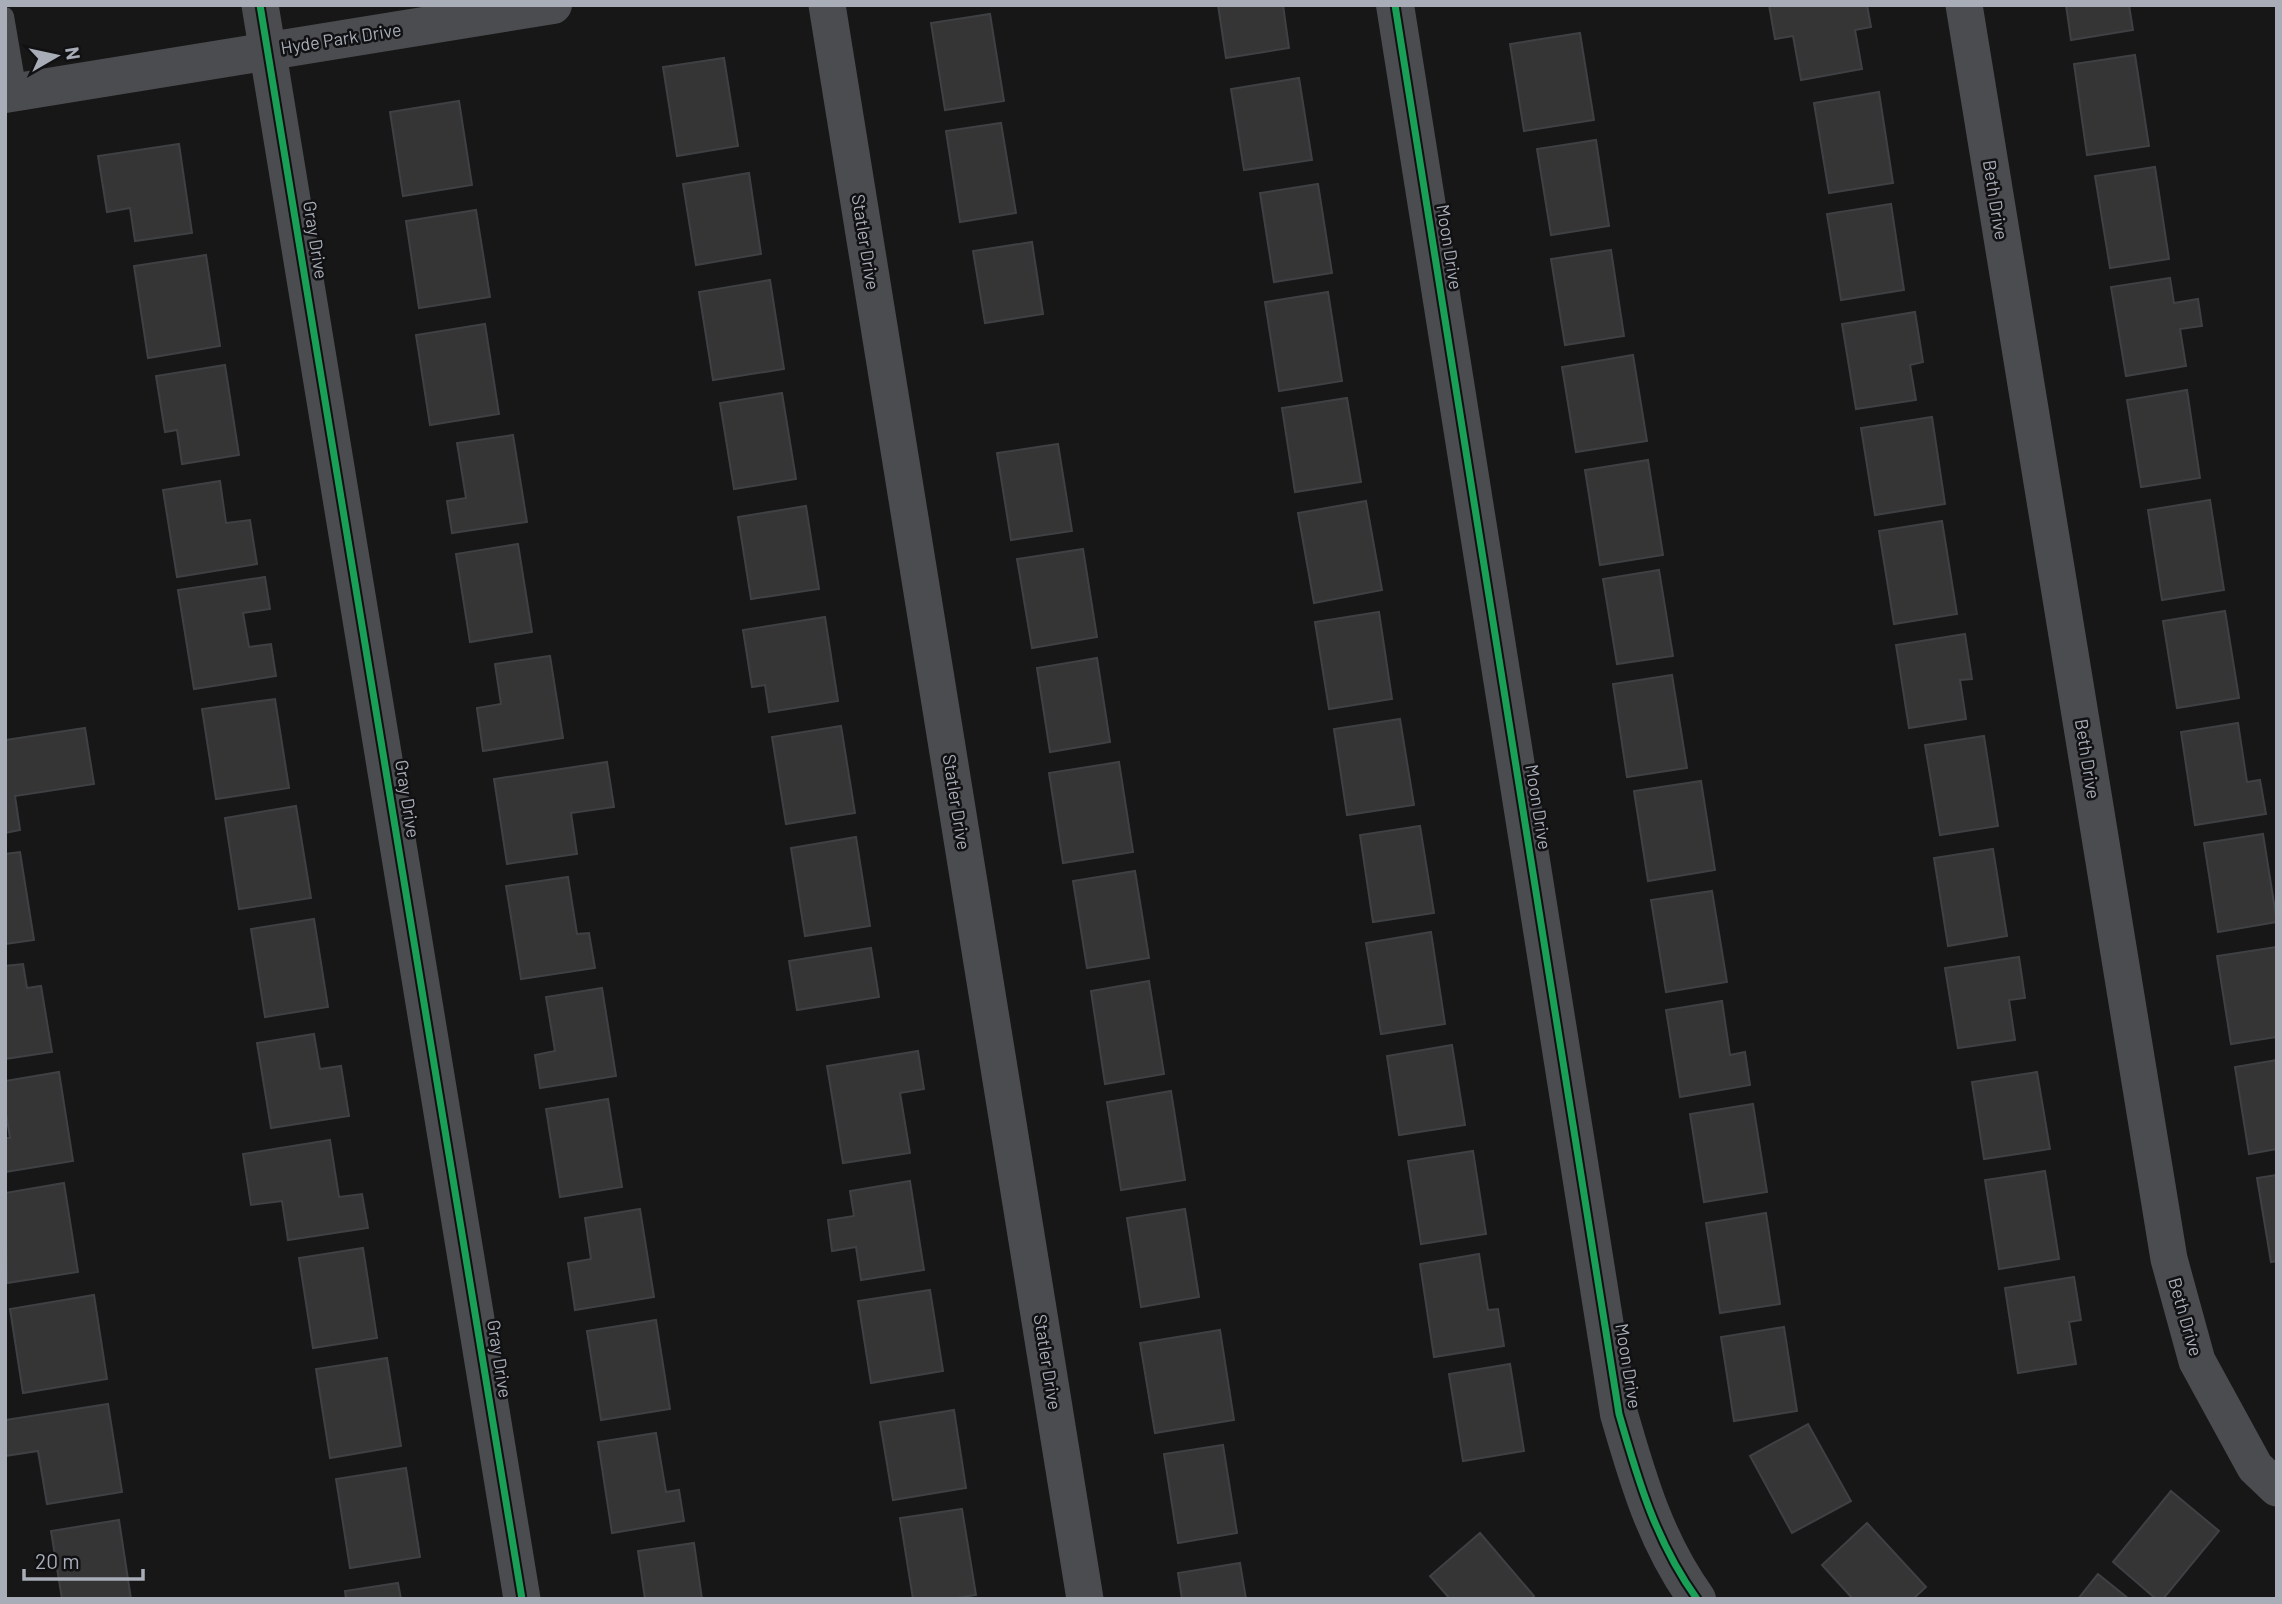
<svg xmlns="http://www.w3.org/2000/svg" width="2282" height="1604" viewBox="0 0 2282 1604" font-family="Barlow,sans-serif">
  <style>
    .building { fill: #353536; stroke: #3f4043; stroke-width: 2 }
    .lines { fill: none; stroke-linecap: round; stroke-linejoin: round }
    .service { stroke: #4b4c50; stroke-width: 18 }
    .minor { stroke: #4b4c50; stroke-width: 37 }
    .tertiary { stroke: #4b4c50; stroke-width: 38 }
    .cycleway-casing { stroke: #111113; stroke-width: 11 }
    .cycleway { stroke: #1a9f57; stroke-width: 7 }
    .labels { text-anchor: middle; stroke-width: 5; stroke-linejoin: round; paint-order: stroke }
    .street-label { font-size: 18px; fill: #a8adb8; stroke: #111113 }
  </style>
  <rect width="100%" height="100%" fill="#171717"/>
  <!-- building -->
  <path class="building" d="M 1218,5 L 1283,5 L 1289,48 L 1226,58 Z
    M 1769,5 L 1867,5 L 1871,27 L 1855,30 L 1862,69 L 1801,80 L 1793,36 L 1775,39 Z
    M 2066,5 L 2129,5 L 2133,30 L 2071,40 Z
    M 990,14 L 1004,101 L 945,110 L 931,23 Z
    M 1580,33 L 1594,120 L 1524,131 L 1510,44 Z
    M 2135,55 L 2149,146 L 2087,155 L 2074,64 Z
    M 724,58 L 738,146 L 677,156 L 663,67 Z
    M 1299,78 L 1312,160 L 1244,170 L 1231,89 Z
    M 1879,92 L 1893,183 L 1829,193 L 1814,103 Z
    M 459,101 L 472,185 L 403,196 L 390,112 Z
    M 1001,123 L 1016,213 L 960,222 L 946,131 Z
    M 1596,140 L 1609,226 L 1551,235 L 1537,149 Z
    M 179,144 L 192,233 L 135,241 L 130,208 L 107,212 L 98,156 Z
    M 2155,167 L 2169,259 L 2110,268 L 2095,176 Z
    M 749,173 L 761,254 L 696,265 L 683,184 Z
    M 1318,184 L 1332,273 L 1274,282 L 1260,193 Z
    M 1891,204 L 1904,290 L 1841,300 L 1827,214 Z
    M 476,210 L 490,297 L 419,308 L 406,221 Z
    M 1032,242 L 1043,314 L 985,323 L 973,251 Z
    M 1611,250 L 1624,336 L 1565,345 L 1551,259 Z
    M 206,255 L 220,346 L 148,358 L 134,266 Z
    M 2170,278 L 2174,303 L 2198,299 L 2202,326 L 2180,329 L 2186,366 L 2126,376 L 2111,287 Z
    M 770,280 L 784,369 L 713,380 L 699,292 Z
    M 1328,292 L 1342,381 L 1279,391 L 1265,302 Z
    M 1915,312 L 1923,362 L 1910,365 L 1916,400 L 1856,409 L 1842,324 Z
    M 485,324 L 499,414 L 430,425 L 416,335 Z
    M 1633,355 L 1647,441 L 1576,452 L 1562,367 Z
    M 225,365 L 239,455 L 182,464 L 177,430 L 165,432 L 156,376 Z
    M 2187,390 L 2200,478 L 2141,487 L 2127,400 Z
    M 782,393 L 796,479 L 734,489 L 720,403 Z
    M 1347,398 L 1361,482 L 1295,492 L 1282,408 Z
    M 1932,417 L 1945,504 L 1875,515 L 1861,428 Z
    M 513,435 L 527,522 L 452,533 L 447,501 L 466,498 L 457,443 Z
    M 1058,444 L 1072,531 L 1011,540 L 997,453 Z
    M 1648,460 L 1663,555 L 1600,565 L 1585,470 Z
    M 220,481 L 226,523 L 250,520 L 257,564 L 177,577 L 163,490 Z
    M 2210,500 L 2224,590 L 2162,600 L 2148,510 Z
    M 1366,501 L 1382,590 L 1314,603 L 1298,513 Z
    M 806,506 L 819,589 L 751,599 L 738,517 Z
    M 1942,521 L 1957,614 L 1894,624 L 1879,531 Z
    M 518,544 L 532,632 L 470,642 L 456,554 Z
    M 1083,549 L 1097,637 L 1032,648 L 1017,559 Z
    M 1659,570 L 1673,656 L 1617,664 L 1603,579 Z
    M 265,577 L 270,609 L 243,613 L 249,647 L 271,644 L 276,676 L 194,689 L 178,590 Z
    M 2225,611 L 2239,698 L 2177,708 L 2163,621 Z
    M 1379,612 L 1392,699 L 1329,709 L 1315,622 Z
    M 825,617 L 838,701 L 769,712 L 765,685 L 752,687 L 743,630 Z
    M 1965,634 L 1972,679 L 1960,680 L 1966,719 L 1909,728 L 1896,645 Z
    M 550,656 L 563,738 L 483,751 L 477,708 L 501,704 L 495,664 Z
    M 1097,658 L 1110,742 L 1050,752 L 1037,668 Z
    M 1672,675 L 1687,768 L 1627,777 L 1613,684 Z
    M 275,699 L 289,788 L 216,799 L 202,709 Z
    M 1400,719 L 1414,805 L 1347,815 L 1334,729 Z
    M 2238,723 L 2247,782 L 2260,780 L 2266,814 L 2195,825 L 2181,732 Z
    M 841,726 L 855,813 L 786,824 L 772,737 Z
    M 85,728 L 94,784 L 15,796 L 20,830 L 5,833 L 5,740 Z
    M 1984,736 L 1998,826 L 1940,835 L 1925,745 Z
    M 607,762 L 614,807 L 571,813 L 577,854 L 507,864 L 494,779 Z
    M 1119,762 L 1133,852 L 1063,863 L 1049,773 Z
    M 1701,781 L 1715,870 L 1648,881 L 1634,791 Z
    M 296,806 L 311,898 L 239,909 L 225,818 Z
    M 1420,826 L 1434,913 L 1373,922 L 1360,835 Z
    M 2263,834 L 2277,922 L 2218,932 L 2204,843 Z
    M 856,837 L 870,926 L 805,936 L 791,848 Z
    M 1993,849 L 2007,936 L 1948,946 L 1934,858 Z
    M 20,852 L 34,940 L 5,944 L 5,854 Z
    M 1135,871 L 1149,958 L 1087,968 L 1073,881 Z
    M 568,877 L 577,934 L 589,933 L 595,968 L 521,979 L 506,886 Z
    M 1712,891 L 1727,982 L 1666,992 L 1651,900 Z
    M 314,919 L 328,1007 L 265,1017 L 251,929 Z
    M 1431,932 L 1445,1024 L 1381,1034 L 1366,943 Z
    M 2277,947 L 2277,1037 L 2231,1044 L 2217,956 Z
    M 871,948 L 879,997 L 797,1010 L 789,961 Z
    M 2019,957 L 2025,998 L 2009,1000 L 2015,1040 L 1958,1048 L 1945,968 Z
    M 23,964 L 27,988 L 41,986 L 52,1052 L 5,1059 L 5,966 Z
    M 1149,981 L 1164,1074 L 1105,1084 L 1091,991 Z
    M 602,988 L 616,1076 L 540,1088 L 535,1055 L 555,1051 L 546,997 Z
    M 1722,1001 L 1730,1055 L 1745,1052 L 1750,1085 L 1680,1097 L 1666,1010 Z
    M 314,1034 L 320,1069 L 341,1066 L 349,1116 L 271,1128 L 257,1043 Z
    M 1452,1045 L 1465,1125 L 1399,1135 L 1387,1056 Z
    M 918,1051 L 924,1089 L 900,1093 L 910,1153 L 843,1163 L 827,1066 Z
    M 2277,1060 L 2277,1149 L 2249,1154 L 2235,1067 Z
    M 59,1072 L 73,1161 L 5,1172 L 5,1138 L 10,1138 L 5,1107 L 5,1081 Z
    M 2037,1072 L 2050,1149 L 1984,1159 L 1972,1082 Z
    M 1171,1091 L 1185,1180 L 1121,1190 L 1107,1102 Z
    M 608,1099 L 622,1187 L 560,1197 L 546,1109 Z
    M 1753,1104 L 1767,1192 L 1704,1202 L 1690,1114 Z
    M 330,1140 L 339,1197 L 362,1194 L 368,1228 L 288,1240 L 282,1201 L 251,1205 L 243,1154 Z
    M 1473,1151 L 1486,1234 L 1421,1244 L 1408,1161 Z
    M 2045,1171 L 2059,1259 L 1999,1269 L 1985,1180 Z
    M 2277,1175 L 2277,1261 L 2271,1262 L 2257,1178 Z
    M 910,1181 L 924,1270 L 861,1280 L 856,1247 L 832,1251 L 828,1220 L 854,1216 L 850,1191 Z
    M 64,1183 L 78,1272 L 7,1283 L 5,1193 Z
    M 640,1209 L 654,1297 L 575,1310 L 568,1263 L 591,1259 L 585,1218 Z
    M 1185,1209 L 1199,1297 L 1141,1307 L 1127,1218 Z
    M 1766,1213 L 1780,1304 L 1720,1313 L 1706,1223 Z
    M 363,1248 L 377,1338 L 313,1348 L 299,1258 Z
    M 1479,1254 L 1488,1310 L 1498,1309 L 1504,1346 L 1434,1357 L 1420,1264 Z
    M 2074,1277 L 2081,1320 L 2069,1322 L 2076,1364 L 2018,1373 L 2005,1288 Z
    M 930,1290 L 943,1371 L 871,1383 L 858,1301 Z
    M 94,1295 L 107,1379 L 23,1393 L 10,1309 Z
    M 656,1320 L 670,1409 L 601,1420 L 587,1331 Z
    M 1784,1327 L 1797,1411 L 1734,1421 L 1721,1337 Z
    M 1220,1330 L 1234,1420 L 1155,1433 L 1140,1343 Z
    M 387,1358 L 401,1446 L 330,1458 L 316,1369 Z
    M 1510,1364 L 1524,1451 L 1463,1461 L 1449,1374 Z
    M 108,1404 L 122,1492 L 47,1504 L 38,1451 L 5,1456 L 5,1420 Z
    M 954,1410 L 966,1488 L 893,1500 L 880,1422 Z
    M 1808,1424 L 1851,1501 L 1792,1533 L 1750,1456 Z
    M 656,1433 L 666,1492 L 679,1490 L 684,1521 L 612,1533 L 598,1442 Z
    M 1223,1445 L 1237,1533 L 1178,1543 L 1164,1454 Z
    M 406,1468 L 420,1557 L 350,1568 L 336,1479 Z
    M 2171,1491 L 2219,1531 L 2163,1599 L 2156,1599 L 2113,1562 Z
    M 962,1509 L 976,1595 L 949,1599 L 913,1599 L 900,1518 Z
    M 119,1520 L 131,1599 L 62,1599 L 51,1531 Z
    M 1867,1523 L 1926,1587 L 1913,1599 L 1853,1599 L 1822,1565 Z
    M 1480,1533 L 1534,1596 L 1531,1599 L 1450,1599 L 1430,1576 Z
    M 694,1543 L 702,1599 L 645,1599 L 638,1551 Z
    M 1240,1563 L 1246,1599 L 1182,1599 L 1178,1573 Z
    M 2098,1574 L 2129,1599 L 2078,1599 Z
    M 398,1583 L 401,1599 L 346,1599 L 345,1591 Z"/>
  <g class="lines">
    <!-- service -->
    <path class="service" d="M 5,16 L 18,92"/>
    <!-- minor -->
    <path class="minor" d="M 260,5 L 522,1599
      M 827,5 L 1085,1599
      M 1964,5 L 2169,1259 L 2197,1361 L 2255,1467 L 2277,1488"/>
    <!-- tertiary -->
    <path class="tertiary" d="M 1395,5 L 1619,1414 C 1638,1480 1656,1542 1697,1599
      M 5,94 L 553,5"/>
    <defs>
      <path id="cycleway" d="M 260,5 L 522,1599
        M 1395,5 L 1619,1414 C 1638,1480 1656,1542 1697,1599"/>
    </defs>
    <!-- cycleway casing -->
    <use href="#cycleway" class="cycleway-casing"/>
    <!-- cycleway -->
    <use href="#cycleway" class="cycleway"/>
  </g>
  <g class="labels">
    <!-- street labels -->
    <g class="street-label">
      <text transform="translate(341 39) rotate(-9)" y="6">Hyde Park Drive</text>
      <text transform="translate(1995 200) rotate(81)" y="6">Beth Drive</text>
      <text transform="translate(315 240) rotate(81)" y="6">Gray Drive</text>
      <text transform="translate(865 242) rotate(81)" y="6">Statler Drive</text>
      <text transform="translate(1449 247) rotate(81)" y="6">Moon Drive</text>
      <text transform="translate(2087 759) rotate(81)" y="6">Beth Drive</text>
      <text transform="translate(407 799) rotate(81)" y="6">Gray Drive</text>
      <text transform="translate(956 802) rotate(81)" y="6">Statler Drive</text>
      <text transform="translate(1538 807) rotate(81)" y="6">Moon Drive</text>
      <text transform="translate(2185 1317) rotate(74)" y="6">Beth Drive</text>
      <text transform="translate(499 1359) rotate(81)" y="6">Gray Drive</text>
      <text transform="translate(1047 1362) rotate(81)" y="6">Statler Drive</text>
      <text transform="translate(1628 1366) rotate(81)" y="6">Moon Drive</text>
    </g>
  </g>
  <!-- border -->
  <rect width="2282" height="1604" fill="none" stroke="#a8adb8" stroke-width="14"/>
  <!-- north arrow -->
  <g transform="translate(56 56) rotate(81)" stroke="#111113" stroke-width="5" paint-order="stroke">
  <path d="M0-5L12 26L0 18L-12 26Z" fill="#a8adb8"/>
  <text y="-10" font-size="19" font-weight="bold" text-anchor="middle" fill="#a8adb8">N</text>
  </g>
  <!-- scale -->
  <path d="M24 1569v10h119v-10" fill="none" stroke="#a8adb8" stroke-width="3.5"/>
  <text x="35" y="1569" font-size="21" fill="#a8adb8" stroke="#111113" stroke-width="5" paint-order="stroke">20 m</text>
</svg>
